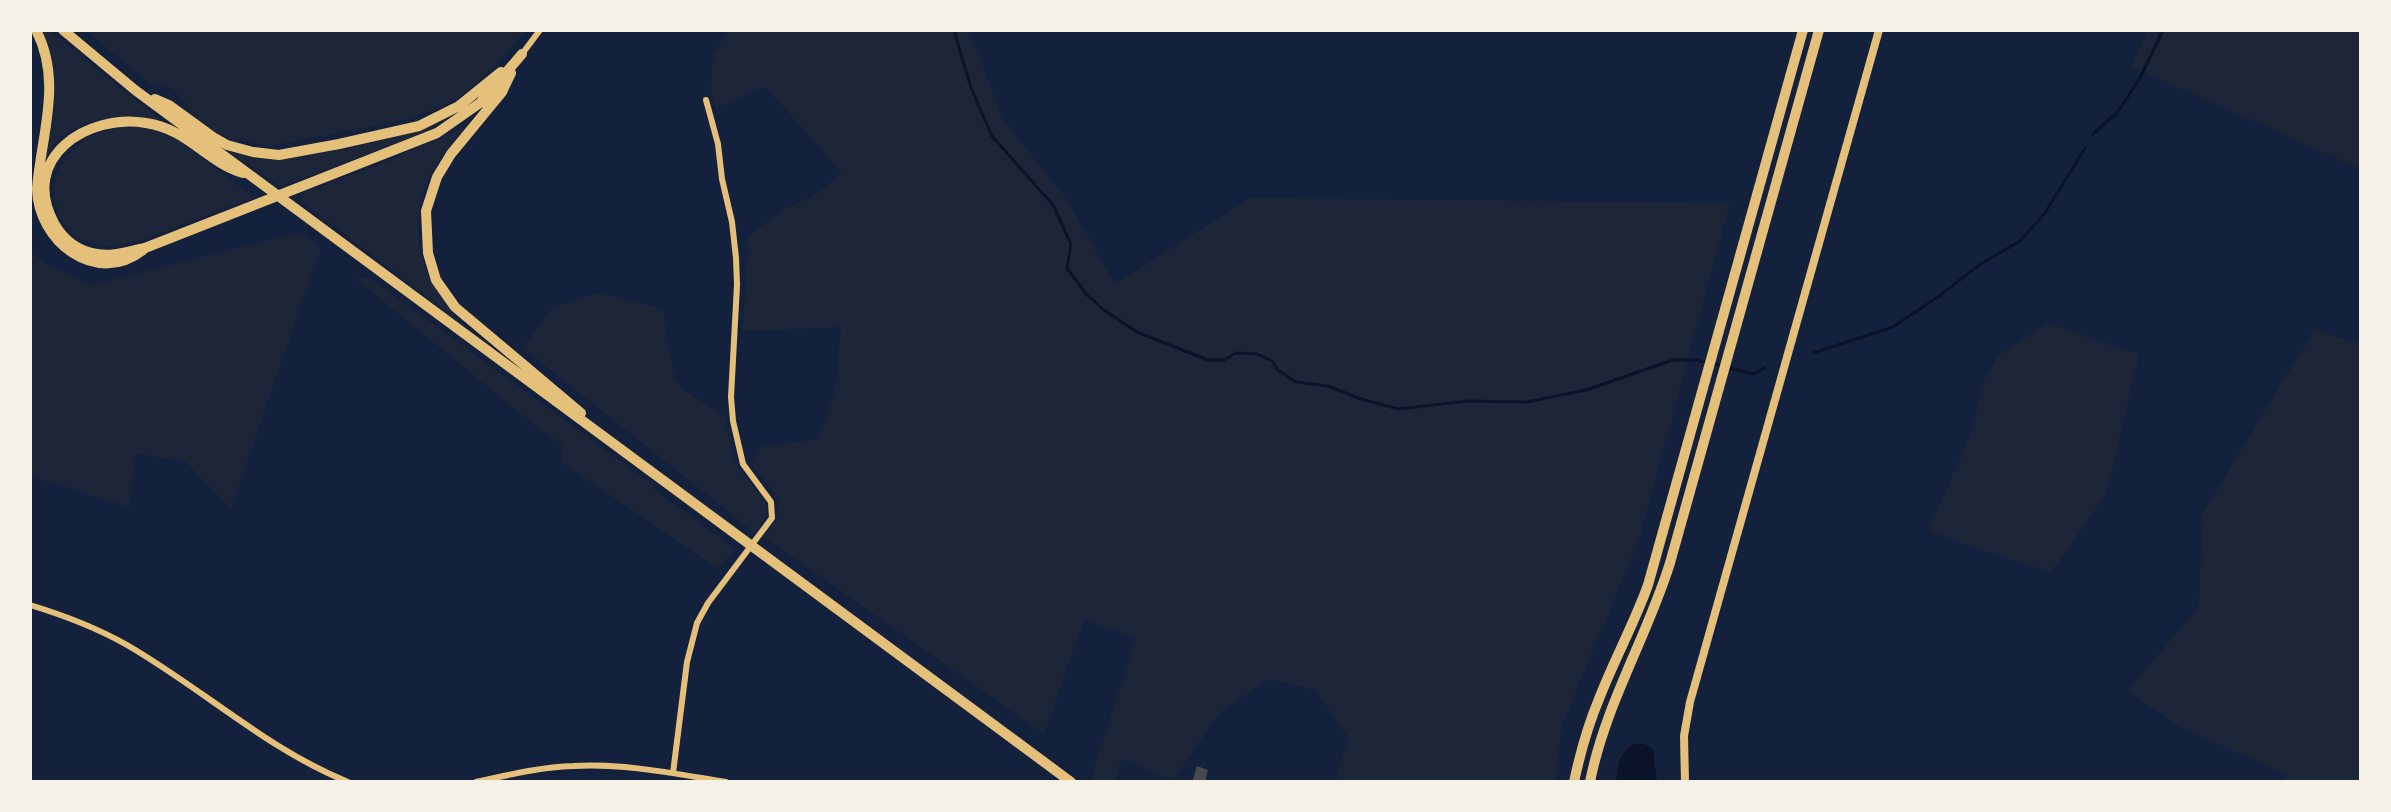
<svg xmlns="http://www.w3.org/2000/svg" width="2391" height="812" viewBox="0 0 2391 812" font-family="Arial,sans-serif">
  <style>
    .green { fill: #1d2539 }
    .water { fill: #0b132b }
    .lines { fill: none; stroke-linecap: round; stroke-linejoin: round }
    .stream { stroke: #0b132b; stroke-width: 3 }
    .building { fill: #48494c }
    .minor { stroke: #e5c07b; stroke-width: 6 }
    .tertiary { stroke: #e5c07b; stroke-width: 8 }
    .primary { stroke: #e5c07b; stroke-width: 10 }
    .trunk { stroke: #e5c07b; stroke-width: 10 }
  </style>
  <rect width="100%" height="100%" fill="#14213d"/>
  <!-- green -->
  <path class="green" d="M 42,30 L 49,30 L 161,121 C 121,112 72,116 48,153 C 53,101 62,82 42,30 Z
    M 85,30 L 526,30 L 494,67 L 465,93 L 444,106 L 412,118 L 270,146 L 229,139 L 194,119 L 186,104 L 173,89 L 164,85 L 150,84 Z
    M 727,30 L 970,30 L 1002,118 L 1068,201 L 1115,284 L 1250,198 L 1730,203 L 1639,540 L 1562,725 L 1555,782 L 1336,782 L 1348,737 L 1315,690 L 1269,679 L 1220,712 L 1173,781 L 1122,758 L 1114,782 L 1097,782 L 1091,778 L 1136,638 L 1084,620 L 1044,734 L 764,537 C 789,502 777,494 752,466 L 762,446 L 819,439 L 835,390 L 841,327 L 743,331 L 749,236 L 779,213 L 818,193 L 842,173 L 765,86 L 717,108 L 711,91 L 713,56 Z
    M 2149,30 L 2361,30 L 2361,169 L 2131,66 Z
    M 448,117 L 433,128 L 413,137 L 281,187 L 228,151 C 242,154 256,158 271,158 C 320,158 405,138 448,117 Z
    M 466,125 C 455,140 442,154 433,171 C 417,199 413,237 425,267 C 432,286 446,303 457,320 L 305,204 L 300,197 L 305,192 C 360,173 414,152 466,125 Z
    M 138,126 L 171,135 L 254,197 L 142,240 L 108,247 L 84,241 L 70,233 L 59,215 L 54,197 L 55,175 L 64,159 L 87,137 L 103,131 Z
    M 301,232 L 321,247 L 231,509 L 185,461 L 136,454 L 129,507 L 30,476 L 30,252 L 50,266 L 92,285 Z
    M 370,278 L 652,484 L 657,492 L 736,549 L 718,569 L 567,466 L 561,461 L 562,445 L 537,427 L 356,279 Z
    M 598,293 L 663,309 L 674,377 L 682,389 L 724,416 C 728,431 732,458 740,470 C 756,497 782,498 755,533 L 523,348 L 551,309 Z
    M 2048,323 L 2139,355 L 2107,492 L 2051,573 L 1928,531 L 1970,437 L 1985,378 L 1999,355 Z
    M 2314,330 L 2361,344 L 2361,782 L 2282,782 L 2288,775 L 2180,727 L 2127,691 L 2199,607 L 2203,513 Z"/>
  <!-- water -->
  <path class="water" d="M 1634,744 L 1645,744 L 1653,749 L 1657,782 L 1616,782 C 1618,764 1618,754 1634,744 Z"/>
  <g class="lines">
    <!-- stream -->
    <path class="stream" d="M 954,30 L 971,88 L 992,136 L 1053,205 L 1071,244 L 1067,268 L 1086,294 L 1104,310 L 1137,332 L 1208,360 L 1224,360 L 1236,353 L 1257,354 L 1272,361 L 1278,370 L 1296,382 L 1328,386 L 1358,398 L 1398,409 L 1468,401 L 1527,402 L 1586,390 L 1673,360 L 1697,360 L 1754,374 L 1764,368
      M 2093,134 L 2117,113 L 2140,78 L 2163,30
      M 1813,353 L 1893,327 L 1938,297 L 1979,265 L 2020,241 L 2045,213 L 2085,148"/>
  </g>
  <!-- building -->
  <path class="building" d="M 1197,766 L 1208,770 L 1205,782 L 1192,782 Z"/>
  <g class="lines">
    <!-- minor -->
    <path class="minor" d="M 522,54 L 540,30
      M 30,605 C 63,615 97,628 127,645 C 203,689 267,749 348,782
      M 673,773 L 687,662 L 697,623 L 708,603 L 772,518 L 771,502 L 743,464 L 733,421 L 731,397 L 737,285 L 736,258 L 732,222 L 722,179 L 718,144 L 706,100
      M 476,782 C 508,775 540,767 573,766 C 624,763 676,774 726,782"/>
    <!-- tertiary -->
    <path class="tertiary" d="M 1685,782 L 1684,736 L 1690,702 L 1879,30"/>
    <!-- primary -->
    <path class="primary" d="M 36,30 C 63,82 41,135 37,189 C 38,241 96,287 143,250
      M 63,30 L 135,90 L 1071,782
      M 511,73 L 502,92 L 451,154 L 437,177 L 426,211 L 428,253 L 436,280 L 455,307 L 581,413
      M 155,99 L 169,105 L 213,137 L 227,145 L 253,152 L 279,155 L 339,144 L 419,126 L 459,106 L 501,72
      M 243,173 C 206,162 188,129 146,123 C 87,113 19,158 54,223 C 63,239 78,251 97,254 C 113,257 129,251 145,248 L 437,133 L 480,103 L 522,54"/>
    <!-- trunk -->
    <path class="trunk" d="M 1574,782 C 1580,754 1588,725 1599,699 C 1614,660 1634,624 1648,585 L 1803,30
      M 1590,782 C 1605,705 1647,637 1670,563 L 1819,30"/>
  </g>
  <!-- border -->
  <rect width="2391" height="812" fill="none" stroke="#f6f1e7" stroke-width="64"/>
</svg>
